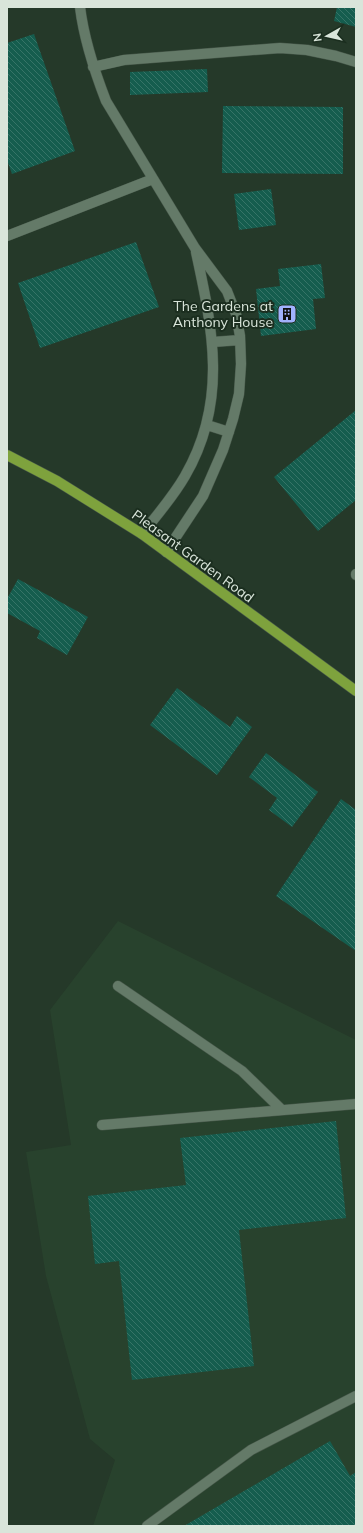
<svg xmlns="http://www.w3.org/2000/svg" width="363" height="1533" viewBox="0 0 363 1533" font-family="Mulish,sans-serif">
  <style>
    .built { fill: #28422d }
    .building { fill: url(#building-back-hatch) }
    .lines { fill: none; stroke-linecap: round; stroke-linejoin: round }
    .minor-casing { stroke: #465749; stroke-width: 11 }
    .major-casing { stroke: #465749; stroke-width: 11 }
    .minor { stroke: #647a68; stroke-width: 10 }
    .major { stroke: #7ea23d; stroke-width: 10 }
    .labels { text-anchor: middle; stroke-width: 4; stroke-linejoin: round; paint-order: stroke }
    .poi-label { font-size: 14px; fill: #d9e5da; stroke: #1b2e1f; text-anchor: end }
    .street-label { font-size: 14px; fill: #d9e5da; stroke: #1b2e1f }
  </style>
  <defs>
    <pattern id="building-back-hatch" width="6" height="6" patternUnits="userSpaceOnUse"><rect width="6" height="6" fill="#155d4e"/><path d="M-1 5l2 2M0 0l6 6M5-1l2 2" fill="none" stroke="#367467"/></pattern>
  </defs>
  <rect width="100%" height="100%" fill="#253929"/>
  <!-- built -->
  <path class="built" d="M 118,921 L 356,1040 L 356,1526 L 93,1526 L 115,1460 L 90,1439 L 46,1276 L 26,1152 L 71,1145 L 50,1010 Z"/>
  <!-- building -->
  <path class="building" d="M 337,7 L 356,7 L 356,27 L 334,21 Z
    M 34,34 L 75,151 L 12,174 L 7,160 L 7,43 Z
    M 207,69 L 208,92 L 130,95 L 130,72 Z
    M 223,106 L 343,107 L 343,174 L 222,173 Z
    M 271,189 L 276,225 L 239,230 L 234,194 Z
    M 136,242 L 159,307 L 40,348 L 18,283 Z
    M 321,264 L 325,298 L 313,299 L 316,329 L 261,336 L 256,289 L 280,286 L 278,269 Z
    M 356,410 L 356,500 L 318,531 L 274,477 Z
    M 18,579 L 88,617 L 67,655 L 37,638 L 40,631 L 7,613 L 7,599 Z
    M 177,688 L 230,727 L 237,716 L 252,727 L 217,775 L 150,725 Z
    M 266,753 L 318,792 L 292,827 L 269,810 L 277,798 L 249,777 Z
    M 341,799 L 356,810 L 356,951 L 276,896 Z
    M 336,1121 L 346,1218 L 239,1230 L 254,1366 L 132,1380 L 119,1261 L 95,1264 L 88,1196 L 186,1185 L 180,1138 Z
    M 330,1441 L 350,1476 L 356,1472 L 356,1526 L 184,1526 Z"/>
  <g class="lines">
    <defs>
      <path id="minor" d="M 80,7 C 84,40 94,70 106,101 L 195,248 L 227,291 L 236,314 L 240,336 L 241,364 L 239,394 L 233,419 L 223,450 L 203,496 L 166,552
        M 93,67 L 124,60 L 280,48 L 307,50 L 336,56 L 356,62
        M 7,236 L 153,179
        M 213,342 L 240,340
        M 207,425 L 229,432
        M 142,534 C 157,515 173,497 185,476 C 228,402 213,330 196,252
        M 356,574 L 356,575
        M 118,986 L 242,1071 L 282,1110
        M 102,1125 L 356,1104
        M 147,1526 L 251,1450 L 356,1396"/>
      <path id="major" d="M 7,455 L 57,481 L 142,534 L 356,691"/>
    </defs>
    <!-- minor casing -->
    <use href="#minor" class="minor-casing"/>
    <!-- major casing -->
    <use href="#major" class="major-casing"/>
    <!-- minor -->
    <use href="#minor" class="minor"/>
    <!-- major -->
    <use href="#major" class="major"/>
  </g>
  <!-- icons -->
  <defs>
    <symbol id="building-square" viewBox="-11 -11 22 22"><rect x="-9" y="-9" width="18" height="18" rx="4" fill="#a1b2fd" stroke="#1b2e1f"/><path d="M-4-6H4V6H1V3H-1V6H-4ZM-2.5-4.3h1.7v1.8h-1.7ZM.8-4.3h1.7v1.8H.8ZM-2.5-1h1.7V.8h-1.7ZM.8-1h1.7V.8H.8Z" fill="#111"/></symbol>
  </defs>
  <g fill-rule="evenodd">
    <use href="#building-square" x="276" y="303" width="22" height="22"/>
  </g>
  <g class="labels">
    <!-- poi labels -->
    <g class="poi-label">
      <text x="273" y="311">The Gardens at<tspan x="273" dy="16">Anthony House</tspan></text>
    </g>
    <!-- street labels -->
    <g class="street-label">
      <text transform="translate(193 556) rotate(36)" y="5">Pleasant Garden Road</text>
    </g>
  </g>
  <!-- border -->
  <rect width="363" height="1533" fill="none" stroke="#d9e5da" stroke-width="16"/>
  <!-- north arrow -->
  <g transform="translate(327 36) rotate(262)" stroke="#1b2e1f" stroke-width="3" paint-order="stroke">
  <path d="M0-3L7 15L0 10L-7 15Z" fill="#d9e5da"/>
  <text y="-6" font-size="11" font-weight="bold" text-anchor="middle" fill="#d9e5da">N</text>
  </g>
</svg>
